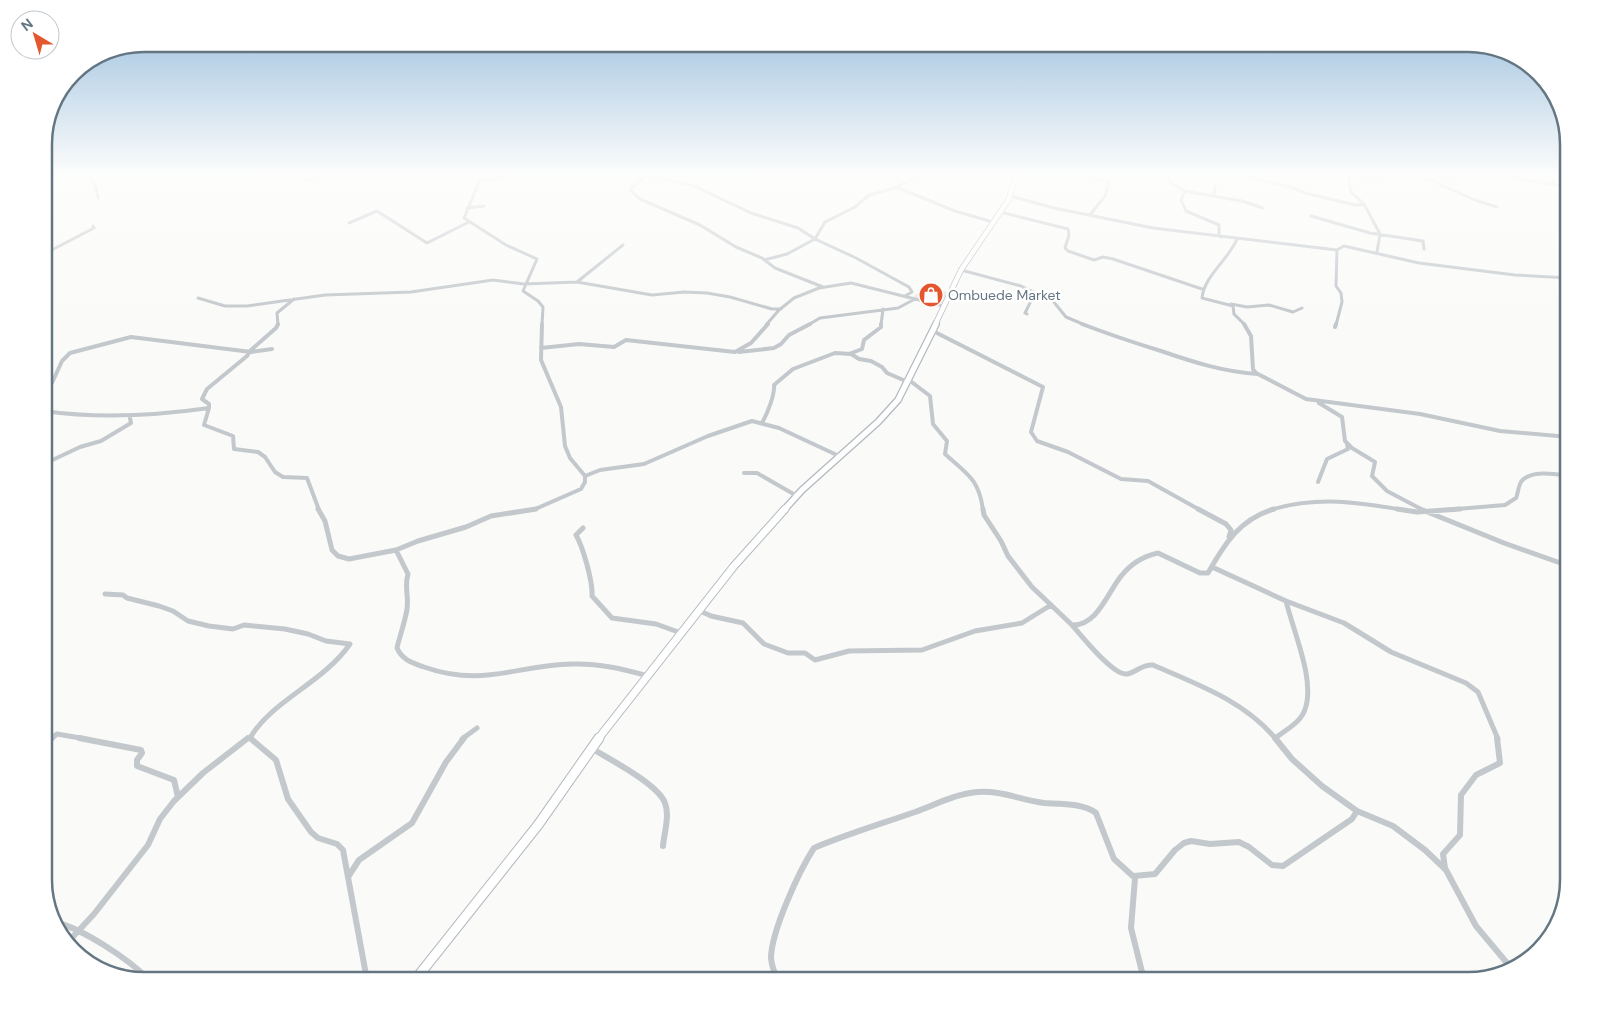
<svg xmlns="http://www.w3.org/2000/svg" width="1613" height="1024" viewBox="0 0 1613 1024" font-family="'DM Sans',sans-serif">
  <style>
    .built { fill: #e8e9e9 }
    .lines { fill: none; stroke-linecap: round; stroke-linejoin: round }
    .secondary-far3-casing { stroke: #b3babf; stroke-width: 6 }
    .secondary-far2-casing { stroke: #b3babf; stroke-width: 8 }
    .secondary-far1-casing { stroke: #b3babf; stroke-width: 9 }
    .secondary-casing { stroke: #b3babf; stroke-width: 11 }
    .street-far3 { stroke: #c3c8cc; stroke-width: 3 }
    .street-far2 { stroke: #c3c8cc; stroke-width: 4 }
    .street-far1 { stroke: #c3c8cc; stroke-width: 5 }
    .street { stroke: #c3c8cc; stroke-width: 6 }
    .secondary-far3 { stroke: #fff; stroke-width: 4.5 }
    .secondary-far2 { stroke: #fff; stroke-width: 5.5 }
    .secondary-far1 { stroke: #fff; stroke-width: 7 }
    .secondary { stroke: #fff; stroke-width: 9 }
    .labels { text-anchor: middle; stroke-width: 5; stroke-linejoin: round; paint-order: stroke }
    .far-poi-label { font-size: 14px; fill: #657683; stroke: #fff; text-anchor: start }
    .rim { fill: none; stroke: #657683; stroke-width: 2.5 }
  </style>
  <rect width="100%" height="100%" fill="#fafaf8"/>
  <!-- built -->
  <path class="built" d="M 929,285 L 947,292 L 941,305 L 913,297 Z"/>
  <g class="lines">
    <defs>
      <path id="secondary-far3" d="M 935,325 L 961,270 L 1009,199 L 1016,175"/>
      <path id="secondary-far2" d="M 784,510 L 802,490 L 878,422 L 898,400 L 936,324"/>
      <path id="secondary-far1" d="M 598,739 L 734,566 L 785,509"/>
      <path id="secondary" d="M 415,980 L 538,825 L 599,738"/>
    </defs>
    <!-- secondary-far3 casing -->
    <use href="#secondary-far3" class="secondary-far3-casing"/>
    <!-- secondary-far2 casing -->
    <use href="#secondary-far2" class="secondary-far2-casing"/>
    <!-- secondary-far1 casing -->
    <use href="#secondary-far1" class="secondary-far1-casing"/>
    <!-- secondary casing -->
    <use href="#secondary" class="secondary-casing"/>
    <!-- street-far3 -->
    <path class="street-far3" d="M 88,175 L 96,187 L 98,198
      M 482,175 L 464,218 L 506,245 L 537,259 L 523,291 L 538,301 L 543,307 L 542,325
      M 643,175 L 692,185 L 751,213 L 798,228 L 815,239 L 856,258 L 909,287 L 912,292 L 905,296
      M 1083,175 L 1109,181 L 1105,196 L 1090,215
      M 1169,175 L 1171,183 L 1185,191 L 1181,200 L 1186,211 L 1219,225 L 1219,235 L 1221,237
      M 1239,175 L 1291,187 L 1305,193 L 1355,205 L 1364,205
      M 1348,175 L 1351,192 L 1364,204 L 1380,234 L 1377,252
      M 1349,175 L 1377,178 L 1384,175
      M 1419,175 L 1475,200 L 1497,207
      M 1434,175 L 1453,179
      M 1500,175 L 1557,185 L 1569,189
      M 1550,175 L 1552,182
      M 646,176 L 631,188 L 631,191 L 640,199 L 700,225 L 736,247 L 762,258 L 775,268 L 823,287
      M 304,181 L 321,175
      M 479,181 L 518,175
      M 896,187 L 955,211 L 993,222
      M 1184,191 L 1242,201 L 1263,208
      M 1010,196 L 1054,208 L 1153,228 L 1337,250 L 1344,246 L 1419,263 L 1515,275 L 1569,278
      M 1214,196 L 1215,184
      M 467,208 L 484,206
      M 1000,212 L 1068,229 L 1069,235 L 1065,248 L 1068,251 L 1094,260 L 1103,257 L 1113,259 L 1202,289
      M 1311,216 L 1370,233 L 1423,241 L 1424,249
      M 349,223 L 377,211 L 427,243 L 469,222
      M 1237,239 C 1229,259 1204,276 1202,298 L 1233,306 L 1234,314 L 1245,325
      M 44,254 L 94,228 L 93,226
      M 764,260 L 787,254 L 815,239 L 825,222 L 855,207 L 869,195 L 892,189 L 920,175
      M 961,270 L 1021,286 L 1053,301 L 1066,317 L 1085,325
      M 577,282 L 623,245
      M 198,298 L 225,306 L 247,306 L 325,295 L 411,292 L 493,280 L 524,284 L 577,282 L 652,295 L 684,292 L 707,293 L 730,297 L 772,309 L 781,309
      M 1231,304 L 1247,307 L 1269,305 L 1293,312 L 1302,308
      M 1027,314 L 1025,313 L 1035,293
      M 278,325 L 277,313 L 294,299
      M 766,325 L 779,310 L 794,298 L 819,288 L 851,283 L 943,306
      M 808,325 L 820,318 L 898,308 L 915,299
      M 881,325 L 883,309
      M 1336,325 L 1342,302 L 1341,293 L 1336,286 L 1337,250"/>
    <!-- street-far2 -->
    <path class="street-far2" d="M 1082,324 C 1108,334 1135,343 1161,351 C 1193,362 1224,372 1258,374
      M 1244,324 L 1251,336 L 1253,369 L 1256,373 L 1306,399 L 1420,414 L 1500,431 L 1569,437
      M 1335,327 L 1336,324
      M 933,331 L 1043,387 L 1031,432 L 1037,441 L 1068,452 L 1121,479 L 1148,481 L 1200,510
      M 541,348 L 579,344 L 614,347 L 626,340 L 735,352 L 751,343 L 768,324
      M 739,352 L 774,348 L 781,344 L 789,335 L 810,324
      M 849,354 L 862,349 L 864,340 L 881,327 L 881,324
      M 44,376 L 51,377 L 44,382
      M 909,380 L 930,396 L 933,424 L 947,441 L 945,454 C 967,474 979,479 983,510
      M 44,389 L 52,383 L 62,361 L 70,353 L 131,337 L 251,352 L 272,349
      M 1319,403 L 1342,417 L 1345,441 L 1352,448 L 1375,462 L 1372,476 L 1387,491 L 1423,510
      M 209,408 L 209,404 L 202,399 L 207,389 L 247,356 L 251,350 L 276,328 L 278,324
      M 44,411 C 100,419 153,416 209,408 L 204,425 L 233,436 L 234,449 L 258,452 L 265,457 L 275,472 L 283,477 L 307,478 L 319,510
      M 762,423 C 767,414 775,395 774,385 L 793,369 L 835,353 L 851,354 L 859,359 L 871,361 L 882,367 L 887,373 L 908,382
      M 44,464 L 80,447 L 101,441 L 131,423 L 130,418
      M 744,473 L 757,473 L 797,496
      M 585,476 L 600,470 L 644,464 L 708,436 L 752,421 L 779,428 L 839,456
      M 1318,482 L 1327,459 L 1348,449 L 1347,444
      M 533,510 L 581,489 L 585,482 L 585,476 L 570,458 L 565,446 L 561,407 L 541,360 L 542,324
      M 1270,510 C 1318,496 1356,502 1404,510
      M 1445,510 L 1505,505 L 1516,498 C 1518,494 1518,487 1521,482 C 1530,469 1556,474 1569,476"/>
    <!-- street-far1 -->
    <path class="street-far1" d="M 318,509 L 325,521 L 332,550 L 338,556 L 349,559 L 396,550 L 418,541 L 466,527 L 491,516 L 536,509
      M 983,509 L 984,515 L 1001,541 L 1008,556 L 1032,587 L 1051,605
      M 1198,509 L 1226,524 L 1231,530 L 1229,537
      M 1397,509 L 1417,512 L 1460,509
      M 1420,509 L 1504,543 L 1569,566
      M 583,528 L 576,535 C 583,547 593,582 592,596 L 612,618 L 656,624 L 681,633
      M 396,550 L 408,574 C 404,587 409,596 407,609 C 405,622 400,635 397,648 C 402,660 413,663 424,667 C 484,688 515,665 572,664 C 598,663 623,669 648,676
      M 1212,567 L 1286,601 L 1344,623 L 1391,652 L 1466,683 L 1478,692 L 1498,739
      M 105,594 L 123,595 L 127,598 L 159,606 L 173,611 L 188,621 L 209,626 L 233,629 L 244,625 L 285,629 L 308,634 L 326,641 L 350,644 C 323,683 271,701 250,738 L 252,739
      M 698,610 L 711,616 L 743,623 L 764,644 L 788,653 L 805,653 L 815,660 L 849,651 L 922,650 L 975,631 L 1022,623 L 1051,605 L 1072,625 C 1098,626 1108,591 1122,575 C 1131,564 1144,556 1158,553 L 1200,573 L 1208,573 C 1225,543 1240,519 1274,509
      M 1072,625 C 1082,636 1113,676 1127,674 C 1137,672 1142,664 1153,665 C 1198,685 1243,700 1276,739
      M 1275,738 C 1285,731 1299,723 1304,712 C 1317,683 1293,631 1286,601
      M 51,739 L 57,734 L 86,739
      M 247,739 L 250,737
      M 462,739 L 477,728"/>
    <!-- street -->
    <path class="street" d="M 79,738 L 141,750 L 142,753 L 137,760 L 137,766 L 174,780 L 178,797
      M 250,738 L 276,760 L 288,799 L 311,832 L 318,838 L 337,844 L 343,850 L 367,980
      M 1275,738 L 1292,759 L 1322,786 L 1357,811 L 1393,826 L 1425,850 L 1446,870 L 1476,926 L 1512,969
      M 44,746 L 52,738
      M 591,748 C 609,759 658,784 665,803 C 670,816 664,833 663,846
      M 1445,868 L 1443,854 L 1460,835 L 1461,795 L 1476,775 L 1500,763 L 1497,738
      M 1134,876 L 1155,874 L 1175,850 L 1184,843 L 1191,841 L 1210,844 L 1239,842 L 1249,847 L 1272,865 L 1283,866 L 1352,819 L 1357,811
      M 348,877 L 359,860 L 412,823 L 446,762 L 464,738
      M 47,897 L 49,901
      M 55,922 C 83,929 129,959 149,980
      M 68,942 L 94,914 L 148,845 L 160,819 L 174,801 L 203,773 L 248,738
      M 423,971 L 427,980
      M 777,980 C 775,973 771,965 771,957 C 772,930 799,871 814,848 C 847,834 881,824 915,812 C 935,805 955,794 977,792 C 1000,790 1021,800 1044,803 C 1060,804 1083,803 1096,813 L 1114,859 L 1135,878 L 1131,928 L 1144,980"/>
    <!-- secondary-far3 -->
    <use href="#secondary-far3" class="secondary-far3"/>
    <!-- secondary-far2 -->
    <use href="#secondary-far2" class="secondary-far2"/>
    <!-- secondary-far1 -->
    <use href="#secondary-far1" class="secondary-far1"/>
    <!-- secondary -->
    <use href="#secondary" class="secondary"/>
  </g>
  <!-- sky -->
  <linearGradient id="sky" x2="0" y2="1"><stop stop-color="#96bcdc"/><stop offset="0.55" stop-color="#fdfdfc"/><stop offset="1" stop-color="#fdfdfc" stop-opacity="0"/></linearGradient>
  <rect width="1613" height="318" fill="url(#sky)"/>
  <!-- icons -->
  <defs>
    <symbol id="shop-disc" viewBox="-11 -11 22 22"><circle r="9.5" fill="#e4572e" stroke="#fff"/><path d="M-5-2.5h2.3a2.7 3.5 0 0 1 5.4 0H5L5.5 6h-11ZM-1.5-2.5h3a1.5 2.3 0 0 0-3 0Z" fill="#fff"/></symbol>
  </defs>
  <g fill-rule="evenodd">
    <use href="#shop-disc" x="917" y="281" width="28" height="28"/>
  </g>
  <g class="labels">
    <!-- far-poi labels -->
    <g class="far-poi-label">
      <text x="948" y="300">Ombuede Market</text>
    </g>
  </g>
  <!-- crop -->
  <path d="M0 0H1613V1024H0ZM144 52H1468A92 92 0 0 1 1560 144V880A92 92 0 0 1 1468 972H144A92 92 0 0 1 52 880V144A92 92 0 0 1 144 52Z" fill="#fff" fill-rule="evenodd"/>
  <path class="rim" d="M144 52H1468A92 92 0 0 1 1560 144V880A92 92 0 0 1 1468 972H144A92 92 0 0 1 52 880V144A92 92 0 0 1 144 52Z"/>
  <!-- north arrow -->
  <g transform="translate(35 35) rotate(322)"><circle r="24" fill="#ffffff" stroke="#c1c8cd"/>
  <path d="M0-4L9 19L0 12L-9 19Z" fill="#e4572e"/>
  <text y="-8" font-size="14" font-weight="bold" text-anchor="middle" fill="#657683">N</text>
  </g>
</svg>
